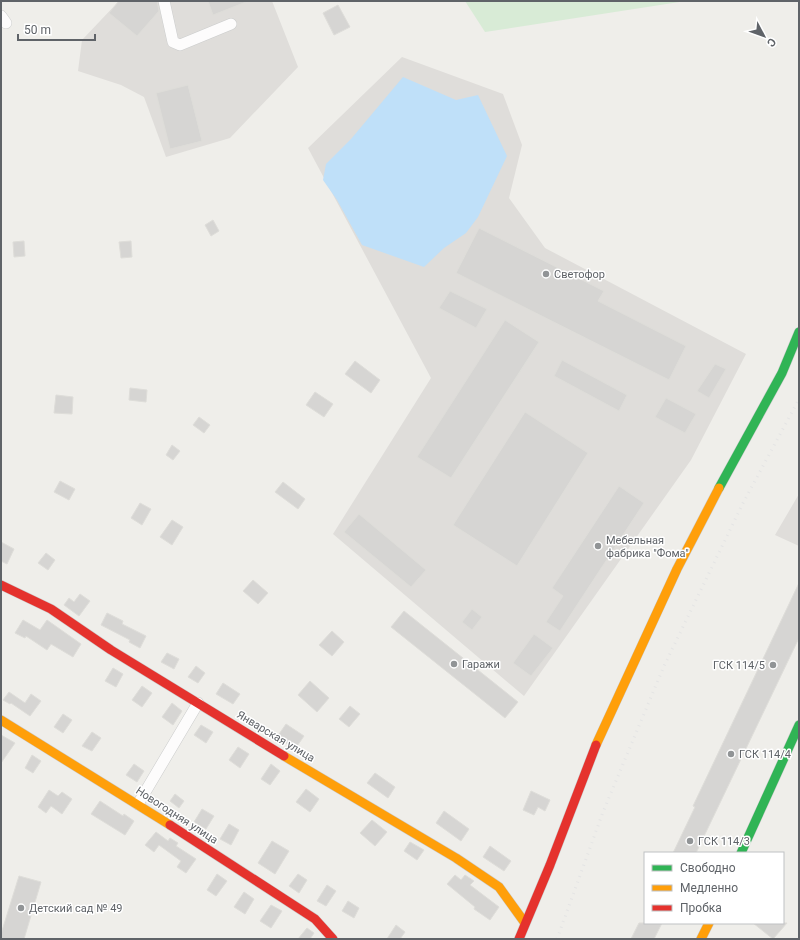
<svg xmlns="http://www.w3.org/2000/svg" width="800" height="940" viewBox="0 0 800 940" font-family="Roboto,sans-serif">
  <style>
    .industrial { fill: #dfddda }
    .green { fill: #d8ebd6 }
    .water { fill: #bfe0f9 }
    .building { fill: #d6d5d3; stroke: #deddd9 }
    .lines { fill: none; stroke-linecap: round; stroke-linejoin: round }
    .street-casing { stroke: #cbcccc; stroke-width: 12 }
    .fast-casing { stroke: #cacacb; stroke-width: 10 }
    .slow-casing { stroke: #cacacb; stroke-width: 10 }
    .jam-casing { stroke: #cacacb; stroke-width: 10 }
    .street { stroke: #fdfcfc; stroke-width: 11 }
    .fast { stroke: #30b455; stroke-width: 9 }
    .slow { stroke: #ff9f0a; stroke-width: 9 }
    .jam { stroke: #e5322d; stroke-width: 9 }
    .rail { stroke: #e4e4e4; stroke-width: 3; stroke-dasharray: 1 5; stroke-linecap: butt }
    .poi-dot { fill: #919496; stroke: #fff; stroke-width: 1.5 }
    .labels { text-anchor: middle; stroke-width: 3; stroke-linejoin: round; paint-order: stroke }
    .poi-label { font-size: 11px; fill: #5f6368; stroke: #fff; text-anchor: start }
    .street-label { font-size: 11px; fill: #5f6368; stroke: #fff }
  </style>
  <rect width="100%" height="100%" fill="#efeeea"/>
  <!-- industrial -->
  <path class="industrial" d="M 119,1 L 272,1 L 298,67 L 230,138 L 166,157 L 144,97 L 121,85 L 78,71 L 82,40 Z
    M 402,57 L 503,94 L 522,145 L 509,198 L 545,248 L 746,354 L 691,460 L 524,696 L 333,534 L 431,378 L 308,148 Z
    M 799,494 L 799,546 L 775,535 Z"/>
  <!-- green -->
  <path class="green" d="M 465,1 L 686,1 L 485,32 Z"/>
  <!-- water -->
  <path class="water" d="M 403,77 L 456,100 L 478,95 L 507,156 L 478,217 L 466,233 L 444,248 L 424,267 L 362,245 L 337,200 L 323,180 L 326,164 L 351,139 Z"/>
  <!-- building -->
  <path class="building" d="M 119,1 L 157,1 L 159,11 L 137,36 L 109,13 Z
    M 208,1 L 246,1 L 246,2 L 213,15 Z
    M 338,5 L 350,27 L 334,35 L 323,13 Z
    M 188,85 L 202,141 L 170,149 L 156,93 Z
    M 213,220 L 219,231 L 211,236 L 205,225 Z
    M 479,228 L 604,291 L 598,301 L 686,346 L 669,380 L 456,273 Z
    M 24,241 L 25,256 L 14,257 L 13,242 Z
    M 131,241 L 132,257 L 121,258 L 119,242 Z
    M 450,291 L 487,309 L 476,328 L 439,308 Z
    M 505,320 L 539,342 L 451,478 L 417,457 Z
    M 562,360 L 627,395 L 619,411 L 554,376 Z
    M 355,361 L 380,380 L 371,393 L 345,374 Z
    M 715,364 L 726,369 L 709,398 L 697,391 Z
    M 130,388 L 147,390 L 146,402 L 129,400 Z
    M 315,392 L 333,404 L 324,417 L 306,405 Z
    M 56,395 L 73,397 L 72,414 L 54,413 Z
    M 666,398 L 696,414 L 685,433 L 655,417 Z
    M 525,412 L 588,453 L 517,566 L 453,525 Z
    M 199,417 L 210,425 L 204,433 L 193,425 Z
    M 172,445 L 180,451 L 173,460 L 166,455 Z
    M 60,481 L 75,489 L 69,500 L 54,492 Z
    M 283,482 L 305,499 L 298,509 L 275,492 Z
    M 619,486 L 644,503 L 560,631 L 546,622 L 563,596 L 552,588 Z
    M 140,503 L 151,509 L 142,525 L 131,518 Z
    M 359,514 L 426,570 L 411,587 L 344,532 Z
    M 172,520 L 183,527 L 172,545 L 160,537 Z
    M 1,542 L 14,549 L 7,564 L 1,561 Z
    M 46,553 L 55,560 L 48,570 L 38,563 Z
    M 253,580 L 268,593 L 258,604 L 243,591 Z
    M 799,583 L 799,638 L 696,853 L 673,853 L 695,807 L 693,806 Z
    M 80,594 L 90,601 L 79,616 L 64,605 L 69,598 L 74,602 Z
    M 472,609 L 482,617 L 472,630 L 462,622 Z
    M 404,611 L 518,702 L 505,718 L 391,627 Z
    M 107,613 L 123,621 L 122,624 L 146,636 L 140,648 L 129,642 L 130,640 L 101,625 Z
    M 23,620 L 40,630 L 47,620 L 81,644 L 73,657 L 51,644 L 47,650 L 26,636 L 25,638 L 15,633 Z
    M 332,631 L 344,642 L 332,656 L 319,645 Z
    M 534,634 L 553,648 L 531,676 L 513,663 Z
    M 167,653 L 179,659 L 174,669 L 161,662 Z
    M 196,666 L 205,673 L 198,683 L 188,677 Z
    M 113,668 L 123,674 L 116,687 L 105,681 Z
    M 310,681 L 329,698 L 317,712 L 298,695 Z
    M 223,683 L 240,694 L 233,704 L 216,694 Z
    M 142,686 L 152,693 L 142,707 L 132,700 Z
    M 9,692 L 25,703 L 31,694 L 41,701 L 30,716 L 11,703 L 10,704 L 3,700 Z
    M 172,703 L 182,711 L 173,725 L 162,717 Z
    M 350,706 L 360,714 L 349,727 L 339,719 Z
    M 63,714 L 72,720 L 63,733 L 54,727 Z
    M 286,724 L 304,736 L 295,749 L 277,737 Z
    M 201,725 L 213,732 L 206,743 L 194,735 Z
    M 92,732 L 101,738 L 92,751 L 82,746 Z
    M 1,735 L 15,743 L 1,763 Z
    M 238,747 L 249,754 L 240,768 L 229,760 Z
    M 32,755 L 41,761 L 33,773 L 25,768 Z
    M 134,764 L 144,771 L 137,782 L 126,775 Z
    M 271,764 L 280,771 L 270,785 L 261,779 Z
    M 375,773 L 395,787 L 388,798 L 367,783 Z
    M 306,789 L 319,799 L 310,812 L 296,802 Z
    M 49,790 L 58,796 L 62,792 L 72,799 L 62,814 L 51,806 L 46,813 L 38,807 Z
    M 531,791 L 550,800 L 545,811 L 538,807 L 534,815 L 523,810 Z
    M 175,794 L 184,801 L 179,808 L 170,801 Z
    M 100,801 L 123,816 L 124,814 L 134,821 L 125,835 L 91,814 Z
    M 202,809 L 214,816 L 206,829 L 194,822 Z
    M 444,811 L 469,829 L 461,841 L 436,823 Z
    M 372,820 L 387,832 L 375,846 L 360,833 Z
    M 229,824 L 239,830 L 231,845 L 220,839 Z
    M 156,832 L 168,841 L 170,838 L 178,843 L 176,846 L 196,859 L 186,873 L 177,867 L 181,861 L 159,845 L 154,852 L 145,845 Z
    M 272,841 L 289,851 L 275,874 L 258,863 Z
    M 410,842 L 424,850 L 417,860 L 404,851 Z
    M 490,846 L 511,861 L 504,871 L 483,857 Z
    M 217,874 L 227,881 L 216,896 L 207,890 Z
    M 298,874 L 307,880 L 299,893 L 289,886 Z
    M 455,875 L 461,880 L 465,875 L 474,881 L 470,885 L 499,907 L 490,920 L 474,909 L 475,907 L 447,884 Z
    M 19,876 L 41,882 L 24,939 L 1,939 L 1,934 Z
    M 327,885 L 336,891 L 326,906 L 317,901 Z
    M 244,892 L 254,899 L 245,914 L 234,907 Z
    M 348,901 L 359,908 L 354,918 L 342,911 Z
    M 271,905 L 282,911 L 271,928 L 260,921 Z
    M 639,923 L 662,923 L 654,939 L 631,939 Z
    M 753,923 L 787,923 L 773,939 Z
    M 396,925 L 405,932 L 400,939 L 387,939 Z
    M 307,928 L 314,933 L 310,939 L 298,939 Z"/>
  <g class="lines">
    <defs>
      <path id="street" d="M 164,1 L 173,42 L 180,45 L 231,24
        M 1,16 L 6,23
        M 138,804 L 198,703"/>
      <path id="fast" d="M 719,488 L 782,373 L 799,332
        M 741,853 L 799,725"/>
      <path id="slow" d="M 1,720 L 170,825
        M 596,745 L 677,569 L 719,488
        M 284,756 L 456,858 L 499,887 L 525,923
        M 701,939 L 709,923"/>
      <path id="jam" d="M 1,585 L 51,609 L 111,650 L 284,756
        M 170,825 L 315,919 L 333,939
        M 519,939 L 550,865 L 596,745"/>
    </defs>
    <!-- street casing -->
    <use href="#street" class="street-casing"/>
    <!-- fast casing -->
    <use href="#fast" class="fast-casing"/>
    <!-- slow casing -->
    <use href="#slow" class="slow-casing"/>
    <!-- jam casing -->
    <use href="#jam" class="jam-casing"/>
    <!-- street -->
    <use href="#street" class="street"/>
    <!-- fast -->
    <use href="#fast" class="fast"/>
    <!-- slow -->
    <use href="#slow" class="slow"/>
    <!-- jam -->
    <use href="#jam" class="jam"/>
    <!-- rail -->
    <path class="rail" d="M 557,939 L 603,812 L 664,666 L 742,505 L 799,399"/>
  </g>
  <!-- markers -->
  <g class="poi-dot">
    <circle cx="546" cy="274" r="4"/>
    <circle cx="598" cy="546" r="4"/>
    <circle cx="454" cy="664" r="4"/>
    <circle cx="773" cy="665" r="4"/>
    <circle cx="731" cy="754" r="4"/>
    <circle cx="690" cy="841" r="4"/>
    <circle cx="21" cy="908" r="4"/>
  </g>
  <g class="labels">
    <!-- poi labels -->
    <g class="poi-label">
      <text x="554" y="278">Светофор</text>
      <text x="606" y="544">Мебельная<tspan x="606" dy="13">фабрика "Фома"</tspan></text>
      <text x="462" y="668">Гаражи</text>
      <text x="765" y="669" text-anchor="end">ГСК 114/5</text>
      <text x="739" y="758">ГСК 114/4</text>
      <text x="698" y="845">ГСК 114/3</text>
      <text x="29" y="912">Детский сад № 49</text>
    </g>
    <!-- street labels -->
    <g class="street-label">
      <text transform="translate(276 736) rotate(31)" y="4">Январская улица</text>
      <text transform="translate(177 815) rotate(33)" y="4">Новогодняя улица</text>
    </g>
  </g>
  <!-- border -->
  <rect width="800" height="940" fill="none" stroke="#5f6368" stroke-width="4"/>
  <!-- legend -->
  <rect x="644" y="852" width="140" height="72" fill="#ffffff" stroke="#bfc1c3"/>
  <rect x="652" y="865" width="20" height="6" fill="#30b455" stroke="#bfc1c3"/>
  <text x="680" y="872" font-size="12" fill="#5f6368">Свободно</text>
  <rect x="652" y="885" width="20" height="6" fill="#ff9f0a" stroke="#bfc1c3"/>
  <text x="680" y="892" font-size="12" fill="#5f6368">Медленно</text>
  <rect x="652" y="905" width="20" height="6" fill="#e5322d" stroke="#bfc1c3"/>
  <text x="680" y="912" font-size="12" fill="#5f6368">Пробка</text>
  <!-- north arrow -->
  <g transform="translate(764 36) rotate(131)" stroke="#ffffff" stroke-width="3" paint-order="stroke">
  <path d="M0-3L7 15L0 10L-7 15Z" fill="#5f6368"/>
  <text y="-6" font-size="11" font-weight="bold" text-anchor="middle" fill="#5f6368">С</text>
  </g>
  <!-- scale -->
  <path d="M18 34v6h77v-6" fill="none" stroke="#5f6368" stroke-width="2"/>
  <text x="24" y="34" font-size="12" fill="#5f6368" stroke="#ffffff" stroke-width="3" paint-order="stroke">50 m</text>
</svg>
